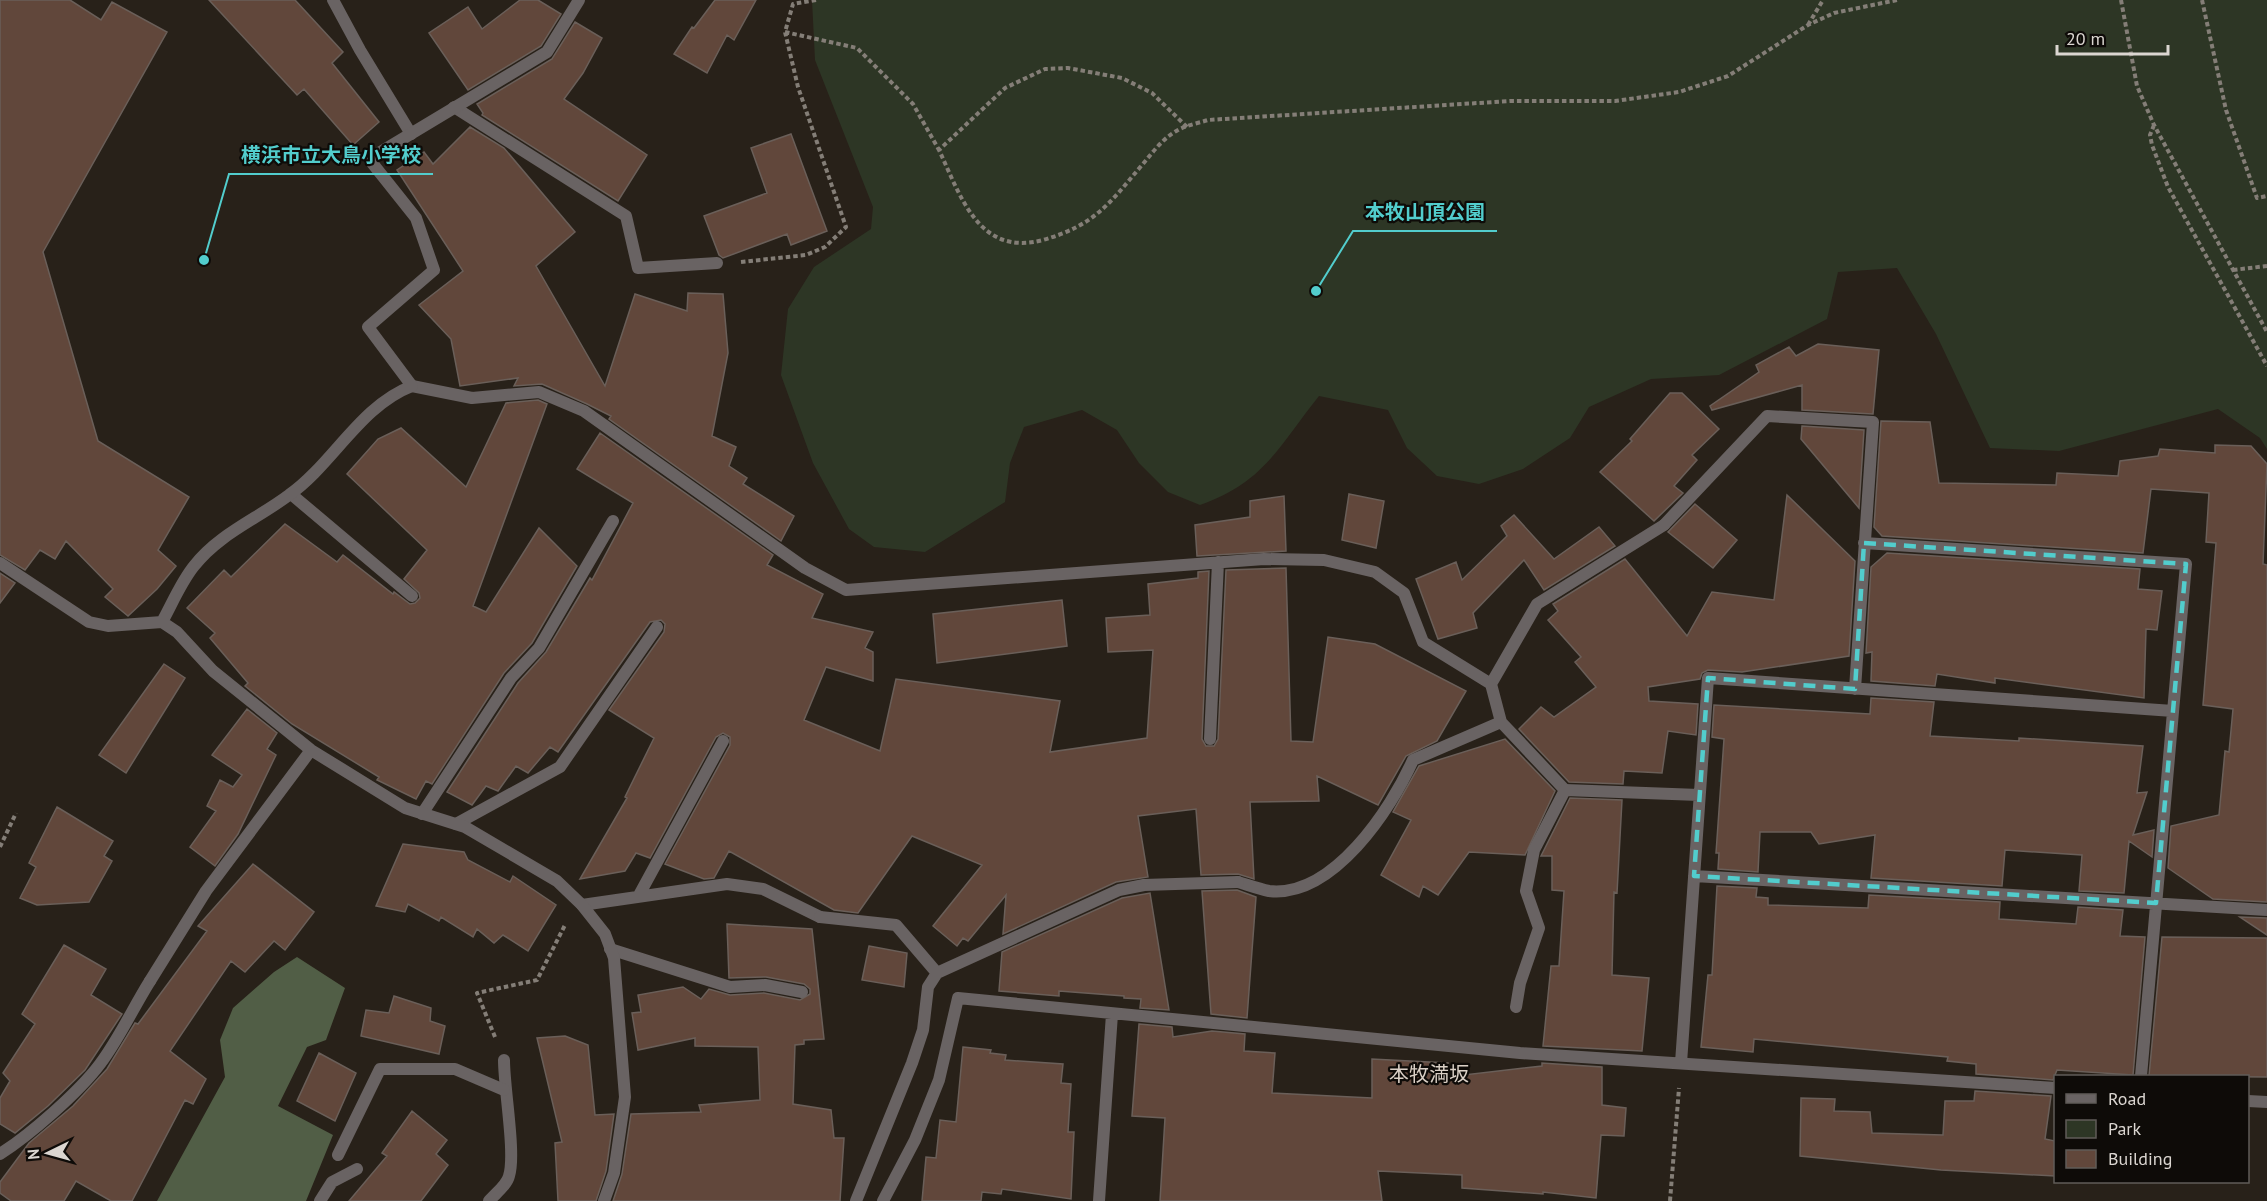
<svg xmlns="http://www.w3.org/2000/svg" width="2267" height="1201" viewBox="0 0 2267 1201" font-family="'PT Sans','Noto Sans JP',sans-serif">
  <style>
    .green { fill: #2d3625 }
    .forest { fill: #515e46 }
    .building { fill: #61473b; stroke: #6a5f59; stroke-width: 1.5 }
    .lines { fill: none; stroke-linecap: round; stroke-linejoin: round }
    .path { stroke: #847e77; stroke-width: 4; stroke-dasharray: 4.5 3; stroke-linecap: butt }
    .service { stroke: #696363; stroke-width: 12 }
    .minor { stroke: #696363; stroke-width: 12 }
    .marked { fill: none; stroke: #52cdcd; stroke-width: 4.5; stroke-dasharray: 12 8; stroke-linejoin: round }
    .labels { text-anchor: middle; stroke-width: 4.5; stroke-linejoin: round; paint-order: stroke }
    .neighbourhood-label { font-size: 20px; fill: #dad0c6; stroke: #0e0b08 }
    .leader { fill: none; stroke: #52cdcd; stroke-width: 2 }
    .callout-dot { fill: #52cdcd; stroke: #0e0b08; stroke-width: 2 }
    .callout-label { font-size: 20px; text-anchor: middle; font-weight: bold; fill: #52cdcd; stroke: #0e0b08; stroke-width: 4.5; stroke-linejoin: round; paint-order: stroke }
  </style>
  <rect width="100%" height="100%" fill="#282119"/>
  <!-- green -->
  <path class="green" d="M 812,0 L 2267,0 L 2267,449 L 2260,438 L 2218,409 L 2059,451 L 1990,448 L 1936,334 L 1897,268 L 1838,272 L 1827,319 L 1719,375 L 1651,379 L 1589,407 L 1570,438 L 1523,469 L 1479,484 L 1437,476 L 1407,448 L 1388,410 L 1319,396 C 1279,446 1264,483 1200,505 L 1168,492 L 1139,463 L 1117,430 L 1082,410 L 1024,427 L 1010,463 L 1005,502 L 925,552 L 874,547 L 849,529 L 813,463 L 781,375 L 788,309 L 814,267 L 871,229 L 873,207 L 815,60 Z"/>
  <!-- forest -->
  <path class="forest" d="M 297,957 L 345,988 L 326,1040 L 307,1047 L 278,1106 L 333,1135 L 306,1201 L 157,1201 L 225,1077 L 220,1040 L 233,1008 L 274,972 Z"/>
  <!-- building -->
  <path class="building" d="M 0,0 L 70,0 L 101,20 L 112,2 L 167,32 L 43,252 L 98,441 L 189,497 L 158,550 L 176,566 L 157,589 L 128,616 L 105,597 L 113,589 L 66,541 L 55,559 L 40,550 L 25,570 L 0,555 Z
    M 209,0 L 295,0 L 343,52 L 332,63 L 379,122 L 353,145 L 304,89 L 297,95 Z
    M 520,0 L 538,0 L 561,14 L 541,46 L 468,90 L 429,33 L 468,7 L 482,29 Z
    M 715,0 L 756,0 L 734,40 L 727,35 L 707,73 L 674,54 L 692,27 L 694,28 Z
    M 575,22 L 602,38 L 583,73 L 564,99 L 647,155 L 618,201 L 482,115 L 483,113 L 477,104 L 552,59 Z
    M 470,127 L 504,148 L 575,232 L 536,266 L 605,386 L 635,294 L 687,311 L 688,293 L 723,294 L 728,353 L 712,436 L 736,447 L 729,466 L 747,478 L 743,484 L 794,516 L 781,541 L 609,419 L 611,416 L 587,404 L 542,384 L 514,386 L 518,378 L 460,386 L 451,339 L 419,305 L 463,271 L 397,170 L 424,152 L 433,164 Z
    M 791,134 L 827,231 L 791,245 L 787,234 L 723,258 L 719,255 L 704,216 L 767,193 L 751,148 Z
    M 1818,344 L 1879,350 L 1873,414 L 1802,410 L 1802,385 L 1712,410 L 1710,406 L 1759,372 L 1756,365 L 1789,347 L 1796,356 Z
    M 1670,393 L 1682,393 L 1719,429 L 1692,455 L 1697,460 L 1674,486 L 1683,493 L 1654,521 L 1600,472 L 1632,441 L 1630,439 Z
    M 538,400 L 547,404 L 473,606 L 486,612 L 539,528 L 577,566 L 532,643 L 504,673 L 432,784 L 426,781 L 416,799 L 377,780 L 379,777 L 292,724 L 245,686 L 248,683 L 210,638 L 215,633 L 187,608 L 224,570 L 231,577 L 285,524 L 337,562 L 343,555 L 393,594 L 394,592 L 410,604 L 415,603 L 420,598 L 419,593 L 404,579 L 427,550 L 347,474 L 378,439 L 401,428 L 466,487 L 506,403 Z
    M 1881,421 L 1930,422 L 1939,483 L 2056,485 L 2057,473 L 2118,476 L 2120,461 L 2158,456 L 2160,449 L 2215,453 L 2215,445 L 2251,446 L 2267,464 L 2263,564 L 2267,565 L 2267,902 L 2213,899 L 2168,868 L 2171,826 L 2219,815 L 2225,751 L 2229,752 L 2233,709 L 2203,705 L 2216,543 L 2206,542 L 2209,493 L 2151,489 L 2143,553 L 1882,536 L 1874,527 Z
    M 1802,426 L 1864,430 L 1859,508 L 1801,439 Z
    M 600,433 L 773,555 L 767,565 L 823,594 L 812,618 L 873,632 L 865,648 L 873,652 L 873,681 L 826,667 L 804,720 L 880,751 L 896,679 L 1060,701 L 1050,752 L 1147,738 L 1153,650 L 1108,652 L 1106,618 L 1150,615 L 1148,584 L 1198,578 L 1198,572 L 1209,571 L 1202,739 L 1206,746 L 1214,746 L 1218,739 L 1226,570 L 1286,568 L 1291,741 L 1313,742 L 1328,637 L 1375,644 L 1466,691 L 1437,741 L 1406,756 L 1378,805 L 1317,776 L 1319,801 L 1250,802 L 1254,879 L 1238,874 L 1201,875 L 1196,809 L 1138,816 L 1148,877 L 1116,882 L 1003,934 L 1006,895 L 968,941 L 963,938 L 957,946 L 933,926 L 982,865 L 912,836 L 858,913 L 834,910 L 729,851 L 714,878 L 704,879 L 665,864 L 730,745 L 730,737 L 723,733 L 716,737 L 650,858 L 636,853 L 625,871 L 580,879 L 627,798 L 625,797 L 654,738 L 609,710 L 664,632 L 665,624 L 661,620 L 650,622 L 558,752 L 550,747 L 528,773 L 516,766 L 498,791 L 486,786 L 472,805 L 447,792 L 518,683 L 546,652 L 590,578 L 592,580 L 633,503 L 577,469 Z
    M 1349,494 L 1384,501 L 1376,548 L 1342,540 Z
    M 1787,495 L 1855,561 L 1849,656 L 1742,672 L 1708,670 L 1702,673 L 1700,679 L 1648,687 L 1649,701 L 1698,704 L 1696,735 L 1668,731 L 1662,773 L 1624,771 L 1623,784 L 1569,782 L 1519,729 L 1541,707 L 1554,717 L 1596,687 L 1575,662 L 1581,657 L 1548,620 L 1558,611 L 1553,604 L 1625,559 L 1687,636 L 1712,592 L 1774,600 Z
    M 1284,496 L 1286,551 L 1197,556 L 1195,525 L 1250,517 L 1250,501 Z
    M 1695,504 L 1737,540 L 1713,568 L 1668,532 Z
    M 1514,515 L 1554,559 L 1599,527 L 1615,546 L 1544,590 L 1524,560 L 1473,613 L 1477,628 L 1438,639 L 1416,579 L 1456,562 L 1462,580 L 1507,536 L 1501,526 Z
    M 1887,553 L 2140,569 L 2138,589 L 2162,591 L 2157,630 L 2146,629 L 2144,698 L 1995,678 L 1995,683 L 1937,674 L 1935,686 L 1871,681 L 1872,652 L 1866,653 L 1871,567 Z
    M 0,573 L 15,583 L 0,603 Z
    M 1062,600 L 1067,646 L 937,663 L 933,614 Z
    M 164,664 L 185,678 L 126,773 L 99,755 Z
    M 1871,698 L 1934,702 L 1930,736 L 2019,741 L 2019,738 L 2143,746 L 2137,793 L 2147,792 L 2133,835 L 2154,830 L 2152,857 L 2129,841 L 2124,893 L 2079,891 L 2082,855 L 2005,850 L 2002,886 L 1871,878 L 1875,835 L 1819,844 L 1811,832 L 1760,832 L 1758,872 L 1718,869 L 1719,853 L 1716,853 L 1724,739 L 1712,737 L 1714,705 L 1870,714 Z
    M 247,709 L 277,733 L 267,749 L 276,755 L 238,834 L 215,866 L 190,847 L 216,811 L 207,806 L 220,780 L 233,787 L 242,775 L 212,755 Z
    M 1505,739 L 1555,791 L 1525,855 L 1469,852 L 1438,895 L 1423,886 L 1419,897 L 1381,875 L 1411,820 L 1393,812 L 1419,766 Z
    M 1570,798 L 1622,800 L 1617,893 L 1614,892 L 1612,975 L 1649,978 L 1642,1051 L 1543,1046 L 1551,966 L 1559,966 L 1564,891 L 1552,890 L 1552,856 L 1541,856 Z
    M 57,807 L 113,841 L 104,856 L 112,861 L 89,902 L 37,905 L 20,898 L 36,867 L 29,863 Z
    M 403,844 L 464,852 L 468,860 L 510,882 L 513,876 L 556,905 L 528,951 L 503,935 L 494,943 L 477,929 L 473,937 L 441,917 L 439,921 L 408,904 L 405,912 L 376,906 Z
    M 253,864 L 314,912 L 285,950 L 274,941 L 245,972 L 231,961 L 170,1051 L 206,1079 L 193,1104 L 185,1100 L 132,1201 L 111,1201 L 76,1181 L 64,1201 L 11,1201 L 0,1193 L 0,1182 L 29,1143 L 73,1106 L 107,1069 L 135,1023 L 138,1024 L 207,931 L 198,926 Z
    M 1717,886 L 1757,888 L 1756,897 L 1768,898 L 1768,905 L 1868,908 L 1869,895 L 2000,902 L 1999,919 L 2076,924 L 2078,907 L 2123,910 L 2120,936 L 2145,937 L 2133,1075 L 2057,1070 L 2053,1080 L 1976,1074 L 1976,1064 L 1947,1061 L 1948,1057 L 1754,1039 L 1753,1052 L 1701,1047 L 1708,975 L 1712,975 Z
    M 1237,890 L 1256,897 L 1247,1018 L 1211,1014 L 1202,891 Z
    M 1150,893 L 1169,1010 L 1140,1008 L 1141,999 L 1124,998 L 1124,996 L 1059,991 L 1059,996 L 999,991 L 1002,952 L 1122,898 Z
    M 2240,917 L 2267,918 L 2267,935 Z
    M 727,924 L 812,929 L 824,1039 L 804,1040 L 804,1044 L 795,1045 L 793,1104 L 831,1110 L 834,1138 L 844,1138 L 840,1201 L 613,1201 L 622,1174 L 631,1114 L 701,1112 L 699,1105 L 760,1100 L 758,1047 L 695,1046 L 695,1038 L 638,1050 L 632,1013 L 641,1012 L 638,995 L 683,987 L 701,999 L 709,989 L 730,995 L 764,993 L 800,1000 L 810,994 L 810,989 L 804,984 L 766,977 L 729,978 Z
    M 2162,937 L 2267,938 L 2267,1077 L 2149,1076 Z
    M 64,945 L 106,969 L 91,995 L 122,1014 L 85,1070 L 48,1106 L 15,1133 L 0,1124 L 0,1098 L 10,1081 L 3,1073 L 35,1024 L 22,1014 Z
    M 869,946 L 907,953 L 904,987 L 862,980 Z
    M 394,996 L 431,1008 L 430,1021 L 445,1026 L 439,1054 L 361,1036 L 366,1010 L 389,1013 Z
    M 1139,1024 L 1172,1027 L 1173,1037 L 1212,1031 L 1245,1034 L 1244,1051 L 1275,1053 L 1272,1093 L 1372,1098 L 1372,1059 L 1448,1063 L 1447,1077 L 1542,1066 L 1542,1063 L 1602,1067 L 1602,1105 L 1626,1108 L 1624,1136 L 1601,1135 L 1596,1198 L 1543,1192 L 1543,1194 L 1462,1188 L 1462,1175 L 1378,1171 L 1382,1201 L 1160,1201 L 1165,1118 L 1132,1116 Z
    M 565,1036 L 588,1045 L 595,1115 L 614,1114 L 606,1171 L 596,1201 L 558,1201 L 555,1143 L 562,1142 L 537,1038 Z
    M 963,1047 L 991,1050 L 990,1053 L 1006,1055 L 1005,1060 L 1063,1064 L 1061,1083 L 1071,1084 L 1068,1132 L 1074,1132 L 1071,1199 L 1002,1189 L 1001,1194 L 982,1192 L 981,1201 L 922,1201 L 926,1157 L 936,1158 L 940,1120 L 956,1122 Z
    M 319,1053 L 356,1073 L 335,1121 L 297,1101 Z
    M 1975,1091 L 2051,1096 L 2045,1139 L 2055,1141 L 2055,1176 L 1941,1170 L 1800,1156 L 1801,1098 L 1835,1099 L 1834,1111 L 1870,1112 L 1872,1133 L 1943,1135 L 1945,1101 L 1974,1101 Z
    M 412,1111 L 447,1140 L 436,1154 L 448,1165 L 421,1201 L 349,1201 L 387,1156 L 382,1153 Z"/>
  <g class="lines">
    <!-- path -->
    <path class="path" d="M 2121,0 L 2137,86 L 2154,125 L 2267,332
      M 2202,0 L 2226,110 L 2257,198 L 2267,196
      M 1808,25 L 1823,0
      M 785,32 L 857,48 L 913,104 L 939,150
      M 2154,125 L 2150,135 L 2152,145 L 2168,187 L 2267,366
      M 1187,127 L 1152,93 L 1122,78 L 1068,68 L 1045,69 L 1005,88 L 939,150 C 961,197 979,257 1043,240 C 1095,225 1109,204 1142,165 C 1153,152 1163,138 1178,130 C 1187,125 1199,123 1208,120 L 1510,101 L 1615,101 L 1679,92 L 1728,76 L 1808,25 L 1834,13 L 1897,0
      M 741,262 L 806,255 L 825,247 L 846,227 L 798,87 L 785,32 L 793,4 L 816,0
      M 2233,270 L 2267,266
      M 0,847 L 16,813
      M 495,1037 L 477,993 L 537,980 L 565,925
      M 1670,1201 L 1679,1088"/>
    <!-- service -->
    <path class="service" d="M 333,0 L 360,50 L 411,134
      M 454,107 L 626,216 L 638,268 L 717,263
      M 412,386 L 472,398 L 539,392 L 584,411 L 805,568 L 846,590 L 1264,559 L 1324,560 L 1375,572 L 1404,593 L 1423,642 L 1491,684 L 1501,722 L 1565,790
      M 291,494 L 412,596
      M 1491,684 L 1537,604 L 1664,525
      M 1210,739 L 1218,562
      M 422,814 L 511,678 L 539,648 L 613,521
      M 456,824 L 560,767 L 657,627
      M 1238,882 C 1248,885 1259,889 1269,891 C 1333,898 1391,809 1413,760 L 1501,722
      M 638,897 L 723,741
      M 582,905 L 727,884 L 763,889 L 820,917
      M 610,949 L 730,987 L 765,985 L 802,992
      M 0,1154 C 30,1135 79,1092 100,1064 C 119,1039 133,1008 150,981
      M 320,1201 L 332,1182 L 357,1169
      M 489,1201 C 495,1194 507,1185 509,1176 C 516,1154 504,1089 504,1060"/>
    <!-- minor -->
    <path class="minor" d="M 1664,525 L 1767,416 L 1873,422 L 1855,689
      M 1864,543 L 2186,564 L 2141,1076
      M 0,563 L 89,622 L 108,626 L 162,622 L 177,632 L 213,671 L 311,750 L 405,808 L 465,827 L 557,881 L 582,905 L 605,934 L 614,958 L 625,1097 L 614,1173 L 604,1201
      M 162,622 C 172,604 181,582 194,566 C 219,534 257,519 289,495 C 333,464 360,406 412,386 L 368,327 L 434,270 L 416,218 L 369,159 L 547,52 L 579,0
      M 1694,876 L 2267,910
      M 820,917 L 896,925 L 937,973
      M 150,981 L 206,891 L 311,750
      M 1516,1007 L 1520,983 L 1539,928 L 1526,891 L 1534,850 L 1565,790 L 1699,795
      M 1681,1063 L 1708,678 L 2173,711
      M 2248,1101 L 2267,1102
      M 338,1155 L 380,1069 L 455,1069 L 504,1090
      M 856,1201 L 912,1063 L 923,1030 L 928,987 L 937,973 L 1119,890 L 1144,885 L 1238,882
      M 883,1201 L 915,1140 L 939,1080 L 958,998 L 1520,1053 L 2056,1088
      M 1099,1201 L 1112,1014"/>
  </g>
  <!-- marked area -->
  <path class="marked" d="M 1864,543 L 2186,564 L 2156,903 L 1694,876 L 1708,678 L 1855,689 Z"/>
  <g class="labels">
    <!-- neighbourhood labels -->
    <g class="neighbourhood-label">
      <text x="1429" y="1081">本牧満坂</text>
    </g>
  </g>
  <!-- callouts -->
  <path class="leader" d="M204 260L229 174H433M1316 291L1353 231H1497"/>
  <g class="callout-dot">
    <circle cx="204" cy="260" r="6"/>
    <circle cx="1316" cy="291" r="6"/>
  </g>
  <g class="callout-label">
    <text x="331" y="162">横浜市立大鳥小学校</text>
    <text x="1425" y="219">本牧山頂公園</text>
  </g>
  <!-- legend -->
  <rect x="2054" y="1075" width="195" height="108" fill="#0e0b08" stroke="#605c58" stroke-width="1.5"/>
  <rect x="2066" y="1094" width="30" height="9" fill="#696363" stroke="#605c58" stroke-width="1.5"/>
  <text x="2108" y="1105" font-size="18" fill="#dbd6d1">Road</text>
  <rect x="2066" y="1120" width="30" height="18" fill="#2d3625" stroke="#605c58" stroke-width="1.5"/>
  <text x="2108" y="1135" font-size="18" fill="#dbd6d1">Park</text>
  <rect x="2066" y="1150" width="30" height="18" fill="#61473b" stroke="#605c58" stroke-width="1.5"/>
  <text x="2108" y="1165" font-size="18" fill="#dbd6d1">Building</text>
  <!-- north arrow -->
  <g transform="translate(48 1153) rotate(265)" stroke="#0e0b08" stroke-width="4.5" paint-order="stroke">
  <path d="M0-4.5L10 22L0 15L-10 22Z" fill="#dbd6d1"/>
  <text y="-9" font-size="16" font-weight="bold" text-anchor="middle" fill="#dbd6d1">N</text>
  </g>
  <!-- scale -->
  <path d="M2057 45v9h111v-9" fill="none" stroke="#dbd6d1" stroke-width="3"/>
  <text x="2066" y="45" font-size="18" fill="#dbd6d1" stroke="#0e0b08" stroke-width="4.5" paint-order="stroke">20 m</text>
</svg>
